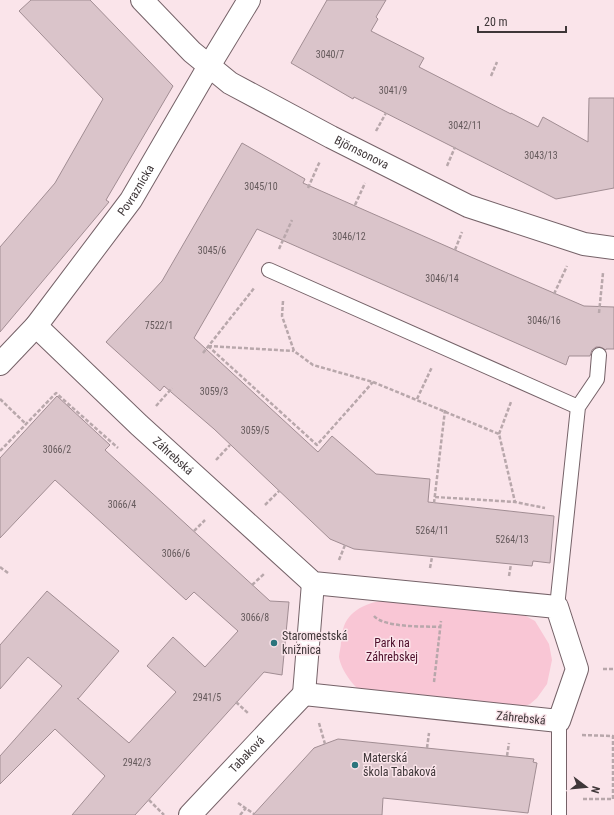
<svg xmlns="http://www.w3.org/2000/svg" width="614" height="815" viewBox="0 0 614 815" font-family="'Roboto Condensed',sans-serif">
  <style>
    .green { fill: #f9c6d5 }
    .building { fill: #dac4ca; stroke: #a18d93 }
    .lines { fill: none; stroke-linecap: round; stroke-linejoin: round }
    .lane-casing { stroke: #756268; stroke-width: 16 }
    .street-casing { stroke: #756268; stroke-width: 24 }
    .path { stroke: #b8a7ab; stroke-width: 2.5; stroke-dasharray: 4 2; stroke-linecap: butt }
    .lane { stroke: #fff; stroke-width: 14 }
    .street { stroke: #fff; stroke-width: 22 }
    .poi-dot { fill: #2c757d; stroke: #fae4ea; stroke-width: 1.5 }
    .labels { text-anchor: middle; stroke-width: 3; stroke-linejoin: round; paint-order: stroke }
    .number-label { font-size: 10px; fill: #655a5c }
    .street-label { font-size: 12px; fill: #3e3638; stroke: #fae4ea }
    .poi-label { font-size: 12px; fill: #3e3638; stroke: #fae4ea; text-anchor: start }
    .park-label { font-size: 12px; fill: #4d0e2a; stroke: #fae4ea }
  </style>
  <rect width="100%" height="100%" fill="#fae4ea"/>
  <!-- green -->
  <path class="green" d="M 390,600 L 524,615 L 535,621 L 549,644 L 552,660 L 547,684 L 537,698 L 530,704 L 520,708 L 363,693 C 353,686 341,670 339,657 C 339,653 341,647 341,642 C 342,637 342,631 344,626 C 351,608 371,601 390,600 Z"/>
  <!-- building -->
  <path class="building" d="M 31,0 L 90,0 L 173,86 L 106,200 L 109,202 L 0,332 L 0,247 L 55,183 L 103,99 L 19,11 Z
    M 327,0 L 386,0 L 376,17 L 378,19 L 371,31 L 424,58 L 419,67 L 511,114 L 511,113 L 538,127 L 543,117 L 588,142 L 589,98 L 614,98 L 614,188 L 556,199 L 354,97 L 353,99 L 291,63 Z
    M 242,143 L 305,179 L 303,183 L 505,272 L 584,306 L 614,307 L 614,349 L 606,349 L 606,350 L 600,347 L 596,347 L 592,350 L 590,356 L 569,356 L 566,365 L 257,229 L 194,338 L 318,452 L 332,436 L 376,474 L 430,479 L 428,502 L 554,516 L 550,563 L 533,561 L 532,566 L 354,549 L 330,539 L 214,429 L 164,386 L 160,391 L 106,342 L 162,281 Z
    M 57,396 L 110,445 L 105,450 L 270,601 L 289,602 L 282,675 L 264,672 L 135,815 L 72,815 L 105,776 L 55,729 L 0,784 L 0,756 L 62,686 L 28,657 L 0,689 L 0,645 L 47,591 L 119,651 L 78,699 L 77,698 L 129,743 L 176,692 L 147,666 L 173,637 L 205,667 L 238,631 L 194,592 L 186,600 L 55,480 L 0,538 L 0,458 Z
    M 338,739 L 534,759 L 533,762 L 537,763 L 528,813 L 383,798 L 382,815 L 253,815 L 314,748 Z"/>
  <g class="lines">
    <defs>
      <path id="lane" d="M 269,270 L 578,407 L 557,607
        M 578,407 L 597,379 L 599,355
        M 559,721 L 559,815"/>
      <g id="street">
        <path id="s1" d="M 142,0 L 192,52 L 230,83 L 331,137 L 468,206 L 584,244 L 614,248"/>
        <path id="s2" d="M 36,326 L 139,425 L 313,583 L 557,607 L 577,669 L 559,721 L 304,694"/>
        <path id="s3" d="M 0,364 L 36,326 L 131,200 L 209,66 L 249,0"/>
        <path d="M 304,694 L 313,583"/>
        <path id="s4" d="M 190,815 L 282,717 L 304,694"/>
      </g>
    </defs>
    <!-- lane casing -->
    <use href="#lane" class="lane-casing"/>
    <!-- street casing -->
    <use href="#street" class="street-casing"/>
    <!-- path -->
    <path class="path" d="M 491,76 L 497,62
      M 376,131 L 386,113
      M 447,166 L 455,147
      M 308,188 L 320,161
      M 355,205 L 365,183
      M 279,249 L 292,220
      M 455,250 L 462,232
      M 554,294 L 567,266
      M 283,301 L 282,316 L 294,351 L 313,365 L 373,382 L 499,434 L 515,502 L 545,508
      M 599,313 L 603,273
      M 208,346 L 317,445 L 373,382
      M 208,346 L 294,351
      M 203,353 L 255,287
      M 0,399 L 26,424
      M 417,399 L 432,367
      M 156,406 L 172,388
      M 499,434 L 511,402
      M 0,451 L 56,393 L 118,448
      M 216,460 L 230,445
      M 435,497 L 515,502
      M 434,503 L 445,410
      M 265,505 L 279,491
      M 194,531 L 205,520
      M 339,560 L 345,545
      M 0,567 L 8,573
      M 430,568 L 432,557
      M 509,576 L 511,564
      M 252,585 L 264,574
      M 374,616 C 385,628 423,626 440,627
      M 603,669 L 614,669
      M 434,682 L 441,621
      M 236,702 L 249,714
      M 319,723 L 325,744
      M 582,735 L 613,736 L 613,799 L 582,799
      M 427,748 L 429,733
      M 507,756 L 509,743
      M 149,800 L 164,815
      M 238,803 L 254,814
      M 240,815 L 246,808"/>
    <!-- lane -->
    <use href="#lane" class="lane"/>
    <!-- street -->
    <use href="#street" class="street"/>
  </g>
  <!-- markers -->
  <g class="poi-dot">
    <circle cx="274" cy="643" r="4"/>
    <circle cx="355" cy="765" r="4"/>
  </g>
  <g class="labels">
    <!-- number labels -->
    <g class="number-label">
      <text x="330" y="58">3040/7</text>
      <text x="393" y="94">3041/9</text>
      <text x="465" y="129">3042/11</text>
      <text x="541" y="159">3043/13</text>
      <text x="261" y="190">3045/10</text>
      <text x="349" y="240">3046/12</text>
      <text x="212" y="254">3045/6</text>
      <text x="442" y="282">3046/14</text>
      <text x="544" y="324">3046/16</text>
      <text x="159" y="329">7522/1</text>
      <text x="214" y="395">3059/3</text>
      <text x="255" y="434">3059/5</text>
      <text x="57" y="453">3066/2</text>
      <text x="122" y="508">3066/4</text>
      <text x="432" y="534">5264/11</text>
      <text x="512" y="543">5264/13</text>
      <text x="176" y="557">3066/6</text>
      <text x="255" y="621">3066/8</text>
      <text x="207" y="701">2941/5</text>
      <text x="137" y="766">2942/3</text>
    </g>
    <!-- street labels -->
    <g class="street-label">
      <text dy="4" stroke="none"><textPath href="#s1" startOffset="270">Björnsonova</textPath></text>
      <text dy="4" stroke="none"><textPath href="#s3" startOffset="221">Povraznícka</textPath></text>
      <text dy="4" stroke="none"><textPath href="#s2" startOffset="189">Záhrebská</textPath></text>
      <text transform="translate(521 718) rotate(6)" y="4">Záhrebská</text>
      <text dy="4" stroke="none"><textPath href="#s4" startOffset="83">Tabaková</textPath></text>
    </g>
    <!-- poi labels -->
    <g class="poi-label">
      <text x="282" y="640">Staromestská<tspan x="282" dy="14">knižnica</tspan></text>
      <text x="363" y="762">Materská<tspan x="363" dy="14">škola Tabaková</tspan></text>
    </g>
    <!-- park labels -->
    <g class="park-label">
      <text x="392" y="647">Park na<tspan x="392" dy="14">Záhrebskej</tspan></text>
    </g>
  </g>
  <!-- north arrow -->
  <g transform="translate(586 787) rotate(106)" stroke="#fae4ea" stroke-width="3" paint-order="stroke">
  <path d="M0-3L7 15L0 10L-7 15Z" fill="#3e3638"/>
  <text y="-6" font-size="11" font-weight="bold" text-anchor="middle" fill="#3e3638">N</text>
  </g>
  <!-- scale -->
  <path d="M478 26v6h88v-6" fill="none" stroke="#3e3638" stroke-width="2"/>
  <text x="484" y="26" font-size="12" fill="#3e3638" stroke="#fae4ea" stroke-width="3" paint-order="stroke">20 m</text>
</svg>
